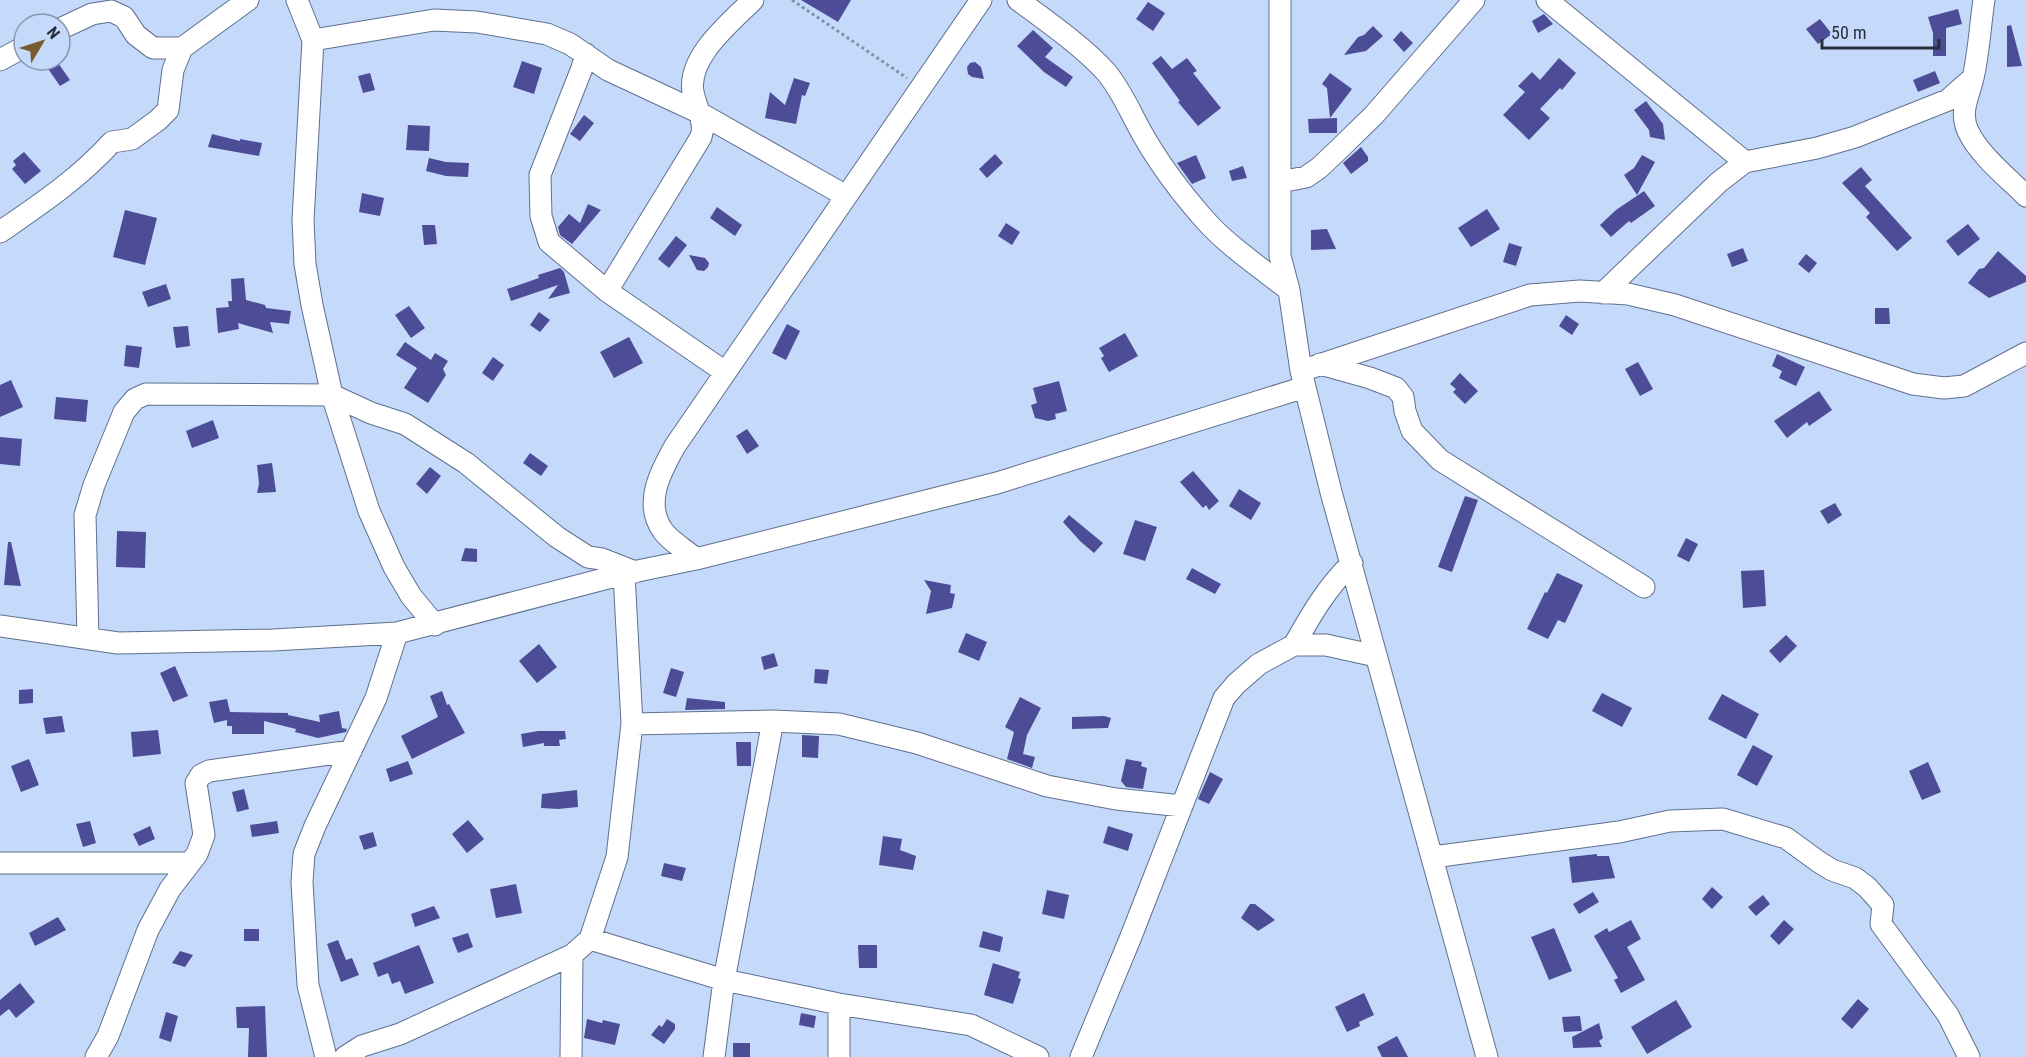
<svg xmlns="http://www.w3.org/2000/svg" width="2026" height="1057" viewBox="0 0 2026 1057" font-family="'Roboto Condensed',sans-serif">
  <style>
    .building { fill: #4d4c96 }
    .lines { fill: none; stroke-linecap: round; stroke-linejoin: round }
    .minor-casing { stroke: #5f708e; stroke-width: 23 }
    .path { stroke: #8392ab; stroke-width: 3; stroke-dasharray: 3 3; stroke-linecap: butt }
    .minor { stroke: #fff; stroke-width: 21 }
  </style>
  <rect width="100%" height="100%" fill="#c5d9fb"/>
  <!-- building -->
  <path class="building" d="M 801,0 L 851,0 L 838,22 Z
    M 1148,2 L 1165,13 L 1153,31 L 1136,19 Z
    M 1958,9 L 1962,24 L 1946,28 L 1946,56 L 1933,56 L 1933,33 L 1928,17 Z
    M 1544,14 L 1553,24 L 1538,33 L 1532,21 Z
    M 1820,19 L 1832,34 L 1818,44 L 1806,29 Z
    M 2011,25 L 2022,66 L 2007,67 L 2007,26 Z
    M 1373,26 L 1383,36 L 1366,51 L 1344,55 L 1358,37 L 1364,35 Z
    M 1033,30 L 1053,48 L 1045,57 L 1073,77 L 1066,87 L 1044,72 L 1017,46 Z
    M 1401,31 L 1413,43 L 1404,52 L 1393,40 Z
    M 1161,56 L 1172,69 L 1187,58 L 1197,71 L 1193,73 L 1221,108 L 1198,126 L 1178,102 L 1180,101 L 1152,63 Z
    M 1559,58 L 1576,73 L 1562,90 L 1560,88 L 1540,109 L 1550,118 L 1529,140 L 1503,115 L 1525,92 L 1518,86 L 1532,72 L 1540,80 Z
    M 42,60 L 56,60 L 70,80 L 60,86 Z
    M 522,61 L 542,68 L 534,94 L 513,87 Z
    M 975,62 L 981,67 L 984,79 L 972,77 L 968,74 L 967,67 L 970,63 Z
    M 1935,71 L 1940,83 L 1918,92 L 1913,80 Z
    M 370,73 L 375,90 L 363,93 L 358,76 Z
    M 1330,73 L 1352,89 L 1330,118 L 1327,88 L 1322,84 Z
    M 794,78 L 810,83 L 805,96 L 802,95 L 796,124 L 765,118 L 770,92 L 785,105 Z
    M 1646,101 L 1663,124 L 1665,140 L 1650,137 L 1649,130 L 1634,110 Z
    M 584,115 L 594,123 L 580,141 L 570,134 Z
    M 1337,118 L 1337,133 L 1309,133 L 1308,119 Z
    M 408,125 L 430,126 L 429,151 L 406,150 Z
    M 212,134 L 240,141 L 240,139 L 262,143 L 259,156 L 208,147 Z
    M 1361,147 L 1368,157 L 1368,161 L 1351,174 L 1343,163 Z
    M 24,152 L 41,171 L 25,184 L 12,169 L 16,165 L 13,161 Z
    M 995,154 L 1003,163 L 987,178 L 979,169 Z
    M 1196,155 L 1206,178 L 1192,184 L 1177,163 Z
    M 1642,155 L 1655,162 L 1637,195 L 1624,175 L 1634,168 Z
    M 429,158 L 446,162 L 469,163 L 468,177 L 446,176 L 426,171 Z
    M 1243,166 L 1247,178 L 1232,181 L 1229,171 Z
    M 1861,167 L 1872,180 L 1865,186 L 1912,238 L 1897,251 L 1866,217 L 1870,213 L 1842,183 Z
    M 1644,191 L 1655,206 L 1631,223 L 1629,221 L 1611,237 L 1600,225 L 1616,210 Z
    M 362,193 L 384,198 L 380,216 L 359,212 Z
    M 588,204 L 601,210 L 572,244 L 560,235 L 558,227 L 569,214 L 580,223 Z
    M 717,207 L 742,225 L 735,236 L 710,218 Z
    M 1487,209 L 1500,229 L 1471,247 L 1458,228 Z
    M 125,210 L 157,218 L 145,265 L 113,257 Z
    M 1006,223 L 1020,232 L 1012,245 L 998,236 Z
    M 1968,224 L 1980,239 L 1958,256 L 1946,241 Z
    M 422,225 L 435,225 L 437,244 L 424,245 Z
    M 1327,229 L 1336,249 L 1311,250 L 1311,230 Z
    M 676,236 L 687,245 L 669,268 L 658,259 Z
    M 1509,243 L 1522,247 L 1516,266 L 1503,262 Z
    M 1743,248 L 1748,261 L 1732,267 L 1727,254 Z
    M 1998,251 L 2026,276 L 2026,282 L 1989,298 L 1968,283 L 1979,269 L 1984,268 Z
    M 1806,254 L 1817,263 L 1809,273 L 1798,264 Z
    M 689,255 L 705,258 L 709,263 L 708,267 L 704,271 L 697,270 Z
    M 560,268 L 564,272 L 570,293 L 548,299 L 558,285 L 511,301 L 507,289 L 539,278 L 538,275 Z
    M 244,278 L 246,300 L 265,305 L 266,308 L 291,311 L 289,324 L 270,322 L 273,333 L 238,323 L 239,329 L 218,333 L 216,308 L 229,307 L 228,301 L 232,301 L 231,279 Z
    M 166,284 L 171,299 L 148,307 L 142,292 Z
    M 409,306 L 425,328 L 411,338 L 395,315 Z
    M 1875,308 L 1889,308 L 1890,324 L 1875,324 Z
    M 539,312 L 550,320 L 540,332 L 530,325 Z
    M 1566,315 L 1579,324 L 1572,335 L 1559,326 Z
    M 787,324 L 800,331 L 786,360 L 772,353 Z
    M 188,326 L 190,346 L 176,348 L 173,327 Z
    M 1125,333 L 1138,356 L 1109,372 L 1101,358 L 1104,356 L 1099,348 Z
    M 629,337 L 643,363 L 614,378 L 600,352 Z
    M 405,342 L 431,360 L 435,353 L 448,361 L 443,369 L 446,375 L 428,403 L 404,388 L 417,368 L 396,355 Z
    M 126,345 L 142,347 L 139,368 L 124,366 Z
    M 1777,354 L 1805,367 L 1796,386 L 1779,378 L 1782,371 L 1772,366 Z
    M 493,357 L 504,365 L 493,381 L 482,373 Z
    M 1638,362 L 1653,389 L 1640,396 L 1625,369 Z
    M 1460,373 L 1478,391 L 1465,404 L 1453,392 L 1456,389 L 1450,384 Z
    M 11,380 L 23,407 L 0,417 L 0,385 Z
    M 1059,381 L 1067,411 L 1055,414 L 1056,419 L 1048,421 L 1035,418 L 1031,405 L 1037,403 L 1033,388 Z
    M 1819,391 L 1832,410 L 1809,426 L 1807,422 L 1787,438 L 1774,421 Z
    M 56,397 L 88,400 L 86,422 L 54,419 Z
    M 213,420 L 219,438 L 192,448 L 186,431 Z
    M 747,429 L 759,446 L 747,454 L 736,436 Z
    M 0,437 L 22,439 L 20,466 L 0,464 Z
    M 530,453 L 548,466 L 541,476 L 523,463 Z
    M 272,463 L 276,492 L 257,493 L 259,484 L 257,465 Z
    M 430,467 L 441,476 L 427,494 L 416,484 Z
    M 1193,471 L 1219,501 L 1209,510 L 1206,505 L 1203,508 L 1180,482 Z
    M 1239,489 L 1261,503 L 1251,520 L 1229,506 Z
    M 1465,496 L 1478,500 L 1452,572 L 1438,567 Z
    M 1835,503 L 1842,515 L 1828,524 L 1820,511 Z
    M 1069,515 L 1103,543 L 1094,553 L 1080,541 L 1063,522 Z
    M 1135,520 L 1157,527 L 1145,561 L 1123,554 Z
    M 117,531 L 146,532 L 145,568 L 116,567 Z
    M 1686,538 L 1698,544 L 1689,562 L 1677,556 Z
    M 8,542 L 11,542 L 21,586 L 4,585 Z
    M 465,548 L 477,549 L 477,562 L 461,561 Z
    M 1192,568 L 1221,584 L 1215,594 L 1186,579 Z
    M 1764,570 L 1766,606 L 1743,608 L 1741,571 Z
    M 1557,573 L 1583,585 L 1565,623 L 1558,620 L 1548,639 L 1527,629 L 1545,592 L 1547,593 Z
    M 924,580 L 951,585 L 950,593 L 955,594 L 952,608 L 926,614 L 931,591 Z
    M 966,633 L 987,642 L 979,661 L 958,652 Z
    M 1786,635 L 1797,646 L 1780,663 L 1769,651 Z
    M 539,644 L 557,667 L 537,683 L 519,661 Z
    M 774,653 L 778,666 L 764,670 L 761,657 Z
    M 175,666 L 188,696 L 173,702 L 160,673 Z
    M 671,668 L 684,672 L 676,697 L 663,693 Z
    M 815,669 L 829,670 L 827,684 L 814,683 Z
    M 33,689 L 33,703 L 19,704 L 19,690 Z
    M 442,691 L 447,705 L 449,704 L 465,733 L 412,759 L 401,736 L 438,717 L 430,696 Z
    M 1602,693 L 1632,708 L 1622,727 L 1592,711 Z
    M 1722,694 L 1759,714 L 1746,739 L 1708,719 Z
    M 1020,697 L 1041,708 L 1027,735 L 1023,754 L 1035,757 L 1032,768 L 1007,759 L 1014,732 L 1005,727 Z
    M 687,698 L 725,702 L 725,709 L 685,710 Z
    M 227,699 L 230,712 L 288,713 L 288,715 L 320,722 L 319,715 L 339,711 L 342,728 L 347,729 L 346,732 L 318,738 L 295,732 L 296,729 L 264,721 L 264,734 L 232,734 L 232,726 L 227,726 L 227,720 L 214,723 L 209,702 Z
    M 62,716 L 65,732 L 46,734 L 43,718 Z
    M 1104,716 L 1111,718 L 1108,728 L 1072,729 L 1072,717 Z
    M 158,730 L 161,754 L 133,757 L 131,732 Z
    M 538,731 L 565,731 L 566,739 L 559,740 L 560,746 L 544,746 L 544,743 L 523,747 L 521,734 Z
    M 802,735 L 819,736 L 818,758 L 802,757 Z
    M 736,742 L 751,742 L 751,766 L 737,766 Z
    M 1753,745 L 1773,756 L 1757,786 L 1737,775 Z
    M 29,759 L 39,785 L 21,792 L 11,766 Z
    M 1126,759 L 1142,762 L 1141,766 L 1147,768 L 1143,789 L 1126,787 L 1121,781 Z
    M 408,761 L 413,774 L 390,782 L 386,769 Z
    M 1928,762 L 1941,792 L 1922,800 L 1909,771 Z
    M 1210,772 L 1223,779 L 1209,804 L 1198,799 Z
    M 244,789 L 249,809 L 237,812 L 232,792 Z
    M 577,790 L 578,807 L 558,809 L 541,808 L 542,794 Z
    M 468,820 L 484,839 L 467,853 L 452,834 Z
    M 90,821 L 96,843 L 83,847 L 76,824 Z
    M 277,821 L 279,833 L 252,837 L 250,825 Z
    M 150,826 L 155,839 L 139,846 L 133,834 Z
    M 1108,826 L 1133,834 L 1128,851 L 1103,843 Z
    M 373,832 L 377,846 L 364,850 L 359,836 Z
    M 883,836 L 902,839 L 900,850 L 916,856 L 913,870 L 879,865 Z
    M 1597,854 L 1597,856 L 1609,856 L 1615,878 L 1572,883 L 1569,857 Z
    M 664,863 L 686,868 L 682,881 L 661,876 Z
    M 516,884 L 522,913 L 496,918 L 490,889 Z
    M 1712,887 L 1723,897 L 1712,909 L 1702,899 Z
    M 1047,890 L 1069,895 L 1064,919 L 1042,914 Z
    M 1593,892 L 1599,902 L 1579,914 L 1573,904 Z
    M 1763,895 L 1770,904 L 1756,916 L 1748,907 Z
    M 1250,904 L 1255,904 L 1275,920 L 1258,931 L 1241,918 Z
    M 434,906 L 440,918 L 415,927 L 411,914 Z
    M 58,917 L 66,930 L 35,946 L 29,933 Z
    M 1631,920 L 1641,939 L 1627,947 L 1645,980 L 1621,993 L 1614,980 L 1618,978 L 1594,936 L 1607,928 L 1609,932 Z
    M 1784,920 L 1794,929 L 1779,945 L 1770,936 Z
    M 1554,928 L 1572,971 L 1549,980 L 1531,937 Z
    M 244,929 L 259,929 L 259,941 L 244,941 Z
    M 983,931 L 1003,937 L 1000,952 L 979,947 Z
    M 468,933 L 473,947 L 458,953 L 452,938 Z
    M 338,940 L 346,960 L 352,958 L 359,975 L 341,982 L 327,944 Z
    M 419,945 L 434,983 L 405,994 L 400,981 L 392,984 L 388,973 L 378,977 L 373,963 Z
    M 858,945 L 877,945 L 877,968 L 859,968 Z
    M 180,951 L 193,955 L 185,967 L 172,963 Z
    M 993,963 L 1020,972 L 1018,978 L 1021,979 L 1013,1004 L 984,995 Z
    M 20,983 L 35,1002 L 16,1018 L 9,1009 L 0,1016 L 0,1000 Z
    M 1364,993 L 1374,1015 L 1359,1022 L 1360,1026 L 1347,1032 L 1335,1007 Z
    M 1858,999 L 1869,1009 L 1852,1029 L 1841,1019 Z
    M 1676,1000 L 1692,1027 L 1647,1054 L 1631,1027 Z
    M 265,1006 L 267,1057 L 248,1057 L 249,1028 L 237,1028 L 236,1007 Z
    M 166,1012 L 178,1016 L 171,1042 L 159,1038 Z
    M 801,1013 L 816,1016 L 814,1028 L 799,1025 Z
    M 1580,1016 L 1582,1031 L 1564,1032 L 1562,1017 Z
    M 587,1019 L 602,1023 L 603,1020 L 620,1024 L 615,1045 L 584,1038 Z
    M 667,1019 L 675,1024 L 675,1029 L 664,1044 L 651,1035 L 659,1025 L 662,1027 Z
    M 1599,1023 L 1603,1038 L 1599,1041 L 1602,1047 L 1573,1048 L 1572,1037 Z
    M 1397,1036 L 1408,1057 L 1382,1057 L 1377,1047 Z
    M 733,1043 L 750,1043 L 750,1057 L 733,1057 Z"/>
  <g class="lines">
    <defs>
      <path id="minor" d="M 297,0 L 313,40 L 303,220 L 305,264 L 312,305 L 332,395 L 369,511 L 394,567 L 411,596 L 435,625
        M 1018,0 C 1044,19 1085,48 1106,72 C 1122,91 1131,114 1143,135 C 1160,165 1182,194 1205,220 C 1227,245 1262,269 1289,290
        M 1280,0 L 1280,256 L 1289,290 L 1301,371 L 1331,492 L 1487,1057
        M 1547,0 L 1745,162
        M 1984,0 C 1980,26 1979,52 1973,78 C 1969,96 1959,112 1968,131 C 1979,155 2008,178 2026,196
        M 60,29 L 92,14 L 111,11 L 124,17 L 136,35 L 153,48 L 182,48
        M 313,40 L 434,20 L 477,22 L 547,34 L 570,44 L 608,70 L 698,112 L 846,196
        M 586,54 L 582,68 L 540,175 L 541,216 L 549,242 L 607,291
        M 0,60 L 24,47
        M 1280,182 L 1306,177 L 1319,168 L 1336,152 L 1374,115 L 1474,0
        M 0,232 C 42,203 77,180 112,142 L 132,139 L 158,120 L 168,110 L 173,70 L 182,48 L 248,0
        M 1603,293 L 1719,182 L 1745,162 L 1817,148 L 1855,137 L 1948,100 L 1973,78
        M 1320,364 L 1370,378 L 1396,388 L 1403,397 L 1405,411 L 1412,431 L 1440,460 L 1644,587
        M 1301,371 L 1530,295 L 1580,291 L 1628,294 L 1675,305 L 1913,384 L 1944,388 L 1964,386 L 2026,353
        M 725,372 L 607,291 L 701,137 C 706,122 696,108 693,92 C 687,57 731,22 753,0
        M 696,559 C 686,550 671,542 663,531 C 643,503 661,471 675,446 L 981,0
        M 0,626 L 118,643 L 273,640 L 397,633 L 623,574 L 696,559 L 997,483 L 1305,387
        M 88,638 L 85,515 L 94,485 L 124,412 L 135,399 L 146,394 L 332,395 L 371,413 L 405,424 L 466,463 L 557,537 L 588,557 L 602,559 L 635,572
        M 1294,645 C 1311,615 1327,587 1352,563
        M 632,724 L 773,721 L 839,724 L 917,743 L 1047,786 L 1116,799 L 1182,806
        M 1433,857 L 1619,832 L 1670,821 L 1723,819 L 1786,838 L 1819,862 L 1832,870 L 1855,878 L 1867,887 L 1883,905 L 1881,924 L 1948,1015 L 1969,1057
        M 0,863 L 190,863
        M 590,939 L 724,980 L 839,1004 L 971,1025 L 1038,1057
        M 839,1004 L 839,1057
        M 96,1057 L 108,1036 L 148,930 L 170,889 L 197,854 L 204,835 L 196,783 L 201,775 L 209,771 L 351,751
        M 326,1057 L 308,985 L 302,882 L 304,854 L 315,826 L 376,698 L 397,633
        M 345,1057 L 362,1046 L 400,1034 L 572,955 L 590,939 L 617,857 L 632,724 L 624,574
        M 571,1057 L 572,955
        M 714,1057 L 724,980 L 773,721
        M 1081,1057 L 1130,939 L 1224,698 L 1236,684 L 1259,664 L 1294,645 L 1326,645 L 1376,656"/>
    </defs>
    <!-- minor casing -->
    <use href="#minor" class="minor-casing"/>
    <!-- path -->
    <path class="path" d="M 792,0 L 907,78"/>
    <!-- minor -->
    <use href="#minor" class="minor"/>
  </g>
  <!-- north arrow -->
  <g transform="translate(42 42) rotate(51)"><circle r="28" fill="#c5d9fb" stroke="#8695af" stroke-width="1.5"/>
  <path d="M0-4.5L10 22L0 15L-10 22Z" fill="#765c2e"/>
  <text y="-9" font-size="16" font-weight="bold" text-anchor="middle" fill="#272f3c">N</text>
  </g>
  <!-- scale -->
  <path d="M1822 39v9h117v-9" fill="none" stroke="#272f3c" stroke-width="3"/>
  <text x="1831" y="39" font-size="18" fill="#272f3c" stroke="#c5d9fb" stroke-width="4.5" paint-order="stroke">50 m</text>
</svg>
